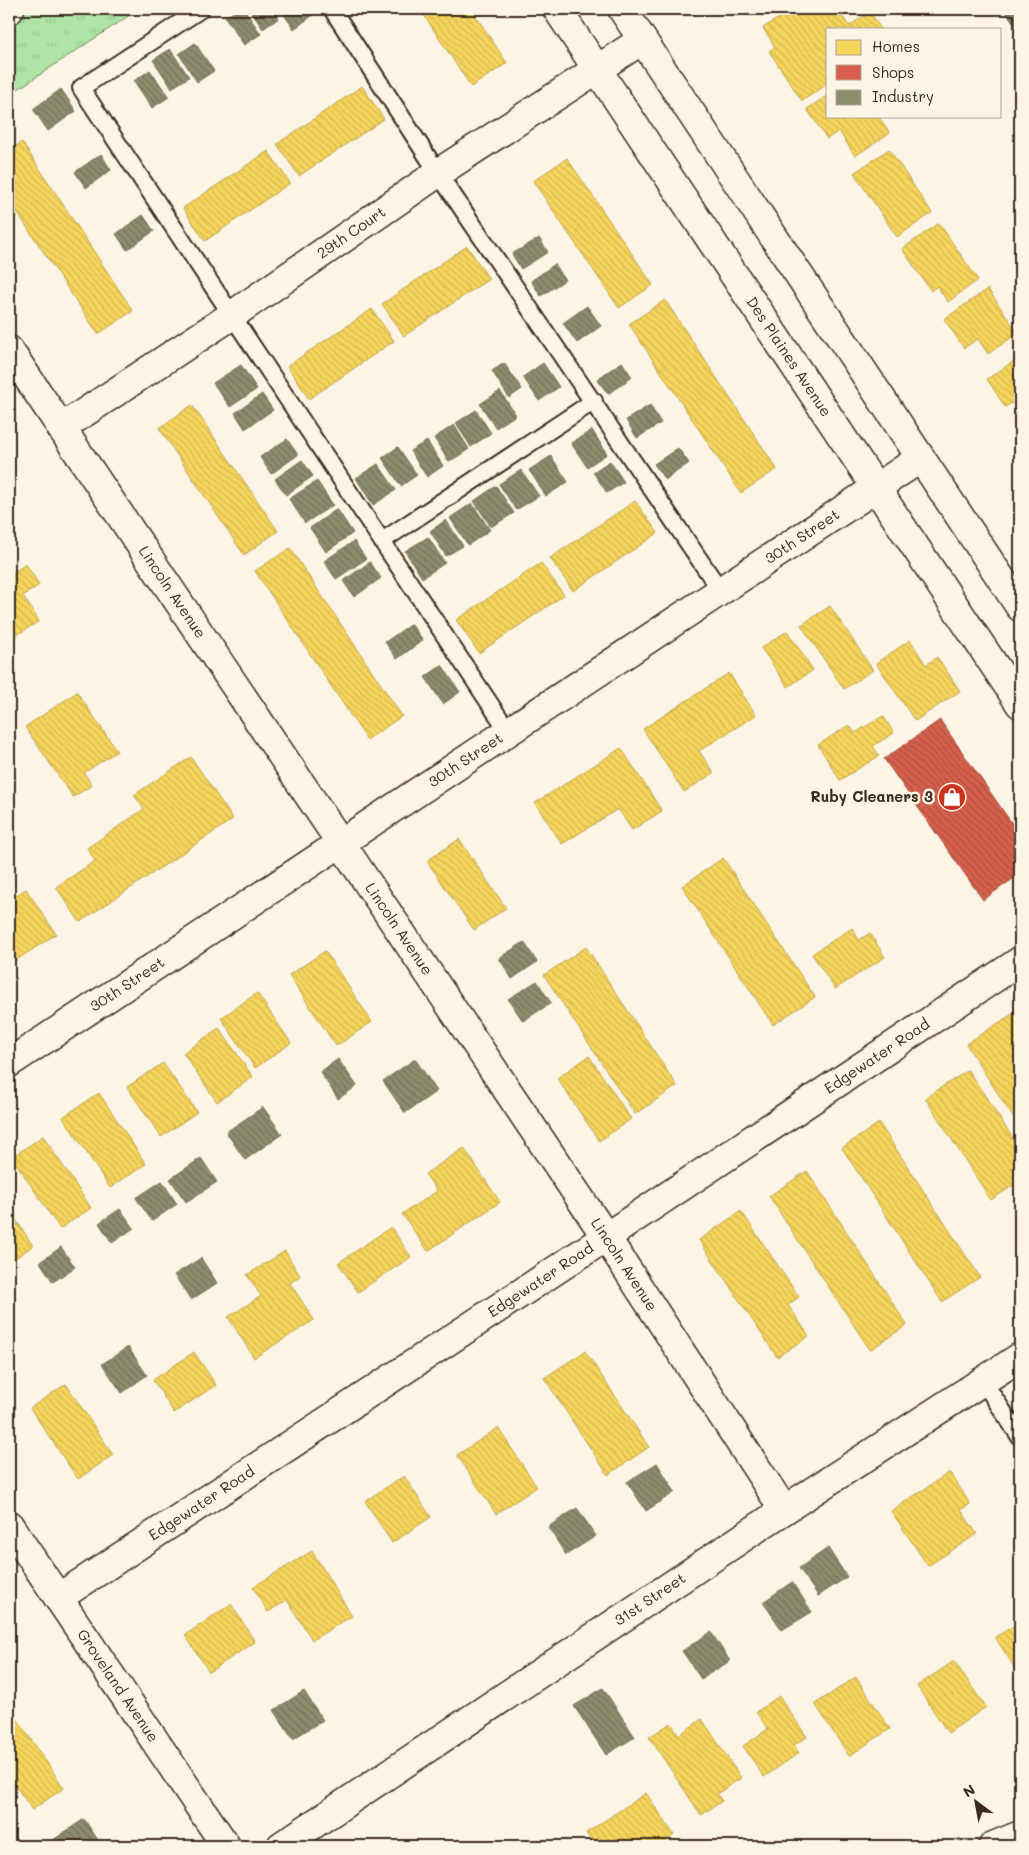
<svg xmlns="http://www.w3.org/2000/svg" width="1029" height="1855" viewBox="0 0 1029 1855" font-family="Mali,sans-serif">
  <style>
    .park { fill: url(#park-tufts); stroke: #748762 }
    .homes { fill: url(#homes-back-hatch); stroke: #bea249 }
    .shops { fill: url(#shops-back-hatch); stroke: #a8503f }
    .industry { fill: url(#industry-back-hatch); stroke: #746f56 }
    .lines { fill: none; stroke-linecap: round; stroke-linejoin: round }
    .service-casing { stroke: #3b2a1e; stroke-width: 20 }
    .minor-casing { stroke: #3b2a1e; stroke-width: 31 }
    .tertiary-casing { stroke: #3b2a1e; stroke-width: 31 }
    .service { stroke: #fcf5e5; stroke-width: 16 }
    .minor { stroke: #fcf5e5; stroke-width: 28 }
    .tertiary { stroke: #fcf5e5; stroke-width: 28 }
    .labels { text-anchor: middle; stroke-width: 5; stroke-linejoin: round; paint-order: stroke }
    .street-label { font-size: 15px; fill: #3b2a1e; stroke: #fcf5e5 }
    .poi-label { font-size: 15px; font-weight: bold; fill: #3b2a1e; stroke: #fcf5e5; text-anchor: end }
  </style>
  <defs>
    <pattern id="park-tufts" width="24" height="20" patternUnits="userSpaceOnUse" patternTransform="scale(1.25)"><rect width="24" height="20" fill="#aee4a6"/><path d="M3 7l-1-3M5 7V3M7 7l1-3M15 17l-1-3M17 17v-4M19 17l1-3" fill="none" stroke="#97c48e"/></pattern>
    <pattern id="homes-back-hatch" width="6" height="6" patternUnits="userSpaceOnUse" patternTransform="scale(1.25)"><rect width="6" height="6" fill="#f6d55c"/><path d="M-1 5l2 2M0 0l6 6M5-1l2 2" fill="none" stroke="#d4b750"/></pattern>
    <pattern id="shops-back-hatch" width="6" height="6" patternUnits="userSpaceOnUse" patternTransform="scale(1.25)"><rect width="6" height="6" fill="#d6604d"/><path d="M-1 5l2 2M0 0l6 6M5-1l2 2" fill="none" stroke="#af4f3f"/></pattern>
    <pattern id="industry-back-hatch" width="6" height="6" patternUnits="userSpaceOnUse" patternTransform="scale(1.25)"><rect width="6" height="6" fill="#8c8c6e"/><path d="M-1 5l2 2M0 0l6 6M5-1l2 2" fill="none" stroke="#74735a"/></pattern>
  </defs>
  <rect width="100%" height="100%" fill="#fcf5e5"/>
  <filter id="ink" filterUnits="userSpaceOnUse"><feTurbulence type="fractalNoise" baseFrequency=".02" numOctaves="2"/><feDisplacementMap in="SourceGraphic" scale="10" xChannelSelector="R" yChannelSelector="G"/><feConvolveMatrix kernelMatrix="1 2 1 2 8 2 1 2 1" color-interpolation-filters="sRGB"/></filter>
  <g filter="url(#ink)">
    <!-- park -->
    <path class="park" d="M 9,9 L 139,9 L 9,95 Z"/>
    <!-- homes -->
    <path class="homes" d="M 420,9 L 471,9 L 507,63 L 471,87 Z
      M 793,9 L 837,9 L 849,26 L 870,12 L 881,29 L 828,29 L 828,84 L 802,101 L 769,51 L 775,47 L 763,28 Z
      M 362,86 L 384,119 L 299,176 L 277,144 Z
      M 828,95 L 828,116 L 878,116 L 890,133 L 855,156 L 839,131 L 827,139 L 807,109 Z
      M 22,142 L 133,311 L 98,334 L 9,200 L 9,151 Z
      M 889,149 L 932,213 L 897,237 L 854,173 Z
      M 268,151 L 290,183 L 205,241 L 183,208 Z
      M 567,158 L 653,285 L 619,308 L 533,181 Z
      M 939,223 L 978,280 L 948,302 L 937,286 L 931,291 L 902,249 Z
      M 467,246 L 489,279 L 404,336 L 382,304 Z
      M 988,289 L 1018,333 L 988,354 L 978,339 L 964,348 L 944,319 Z
      M 665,300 L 777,469 L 741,493 L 629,324 Z
      M 372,309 L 394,341 L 309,399 L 287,366 Z
      M 1020,357 L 1020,404 L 1017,400 L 1005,407 L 987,379 Z
      M 192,405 L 278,531 L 244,555 L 159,428 Z
      M 635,501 L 658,533 L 573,591 L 550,558 Z
      M 290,548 L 402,716 L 367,740 L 255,571 Z
      M 541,563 L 564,595 L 479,653 L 456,620 Z
      M 26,564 L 39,585 L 23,596 L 39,621 L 9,640 L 9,575 Z
      M 830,606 L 873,670 L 844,689 L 801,625 Z
      M 787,631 L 813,670 L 788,687 L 761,648 Z
      M 910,640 L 926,665 L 937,657 L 960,691 L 915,721 L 876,663 Z
      M 729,673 L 756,715 L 699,751 L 714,773 L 684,792 L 643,729 Z
      M 77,692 L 117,751 L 84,773 L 92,785 L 73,797 L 25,727 Z
      M 883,716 L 894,733 L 873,746 L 879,756 L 840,780 L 818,745 L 849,725 L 855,733 Z
      M 621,748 L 662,811 L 632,830 L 618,809 L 562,844 L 535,803 Z
      M 191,757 L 233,819 L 80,922 L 56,887 L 95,861 L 87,848 L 144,809 L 134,795 Z
      M 459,839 L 506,908 L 474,930 L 427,861 Z
      M 723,858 L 815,997 L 773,1025 L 682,886 Z
      M 26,889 L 56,934 L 9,965 L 9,900 Z
      M 852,928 L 859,940 L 870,933 L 885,957 L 835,989 L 812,954 Z
      M 586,947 L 677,1086 L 635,1114 L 544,975 Z
      M 325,951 L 372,1022 L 336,1046 L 289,975 Z
      M 257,993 L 291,1043 L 255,1068 L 221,1018 Z
      M 1020,1009 L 1020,1128 L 966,1044 Z
      M 219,1028 L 253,1077 L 217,1102 L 183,1053 Z
      M 589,1056 L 631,1119 L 599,1141 L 557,1078 Z
      M 163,1063 L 197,1112 L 161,1137 L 127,1087 Z
      M 968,1070 L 1020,1149 L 1020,1181 L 991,1200 L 925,1098 Z
      M 99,1093 L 146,1164 L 110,1188 L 63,1117 Z
      M 879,1123 L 980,1277 L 942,1302 L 842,1148 Z
      M 43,1136 L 91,1208 L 60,1229 L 12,1157 Z
      M 464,1148 L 500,1202 L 428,1251 L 402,1214 L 437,1191 L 425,1174 Z
      M 807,1171 L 907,1325 L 870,1350 L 769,1196 Z
      M 9,1209 L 33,1246 L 9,1262 Z
      M 741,1211 L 799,1297 L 788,1305 L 809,1336 L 777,1357 L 699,1240 Z
      M 391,1227 L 411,1257 L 358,1292 L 338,1263 Z
      M 285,1251 L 300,1276 L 290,1283 L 314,1320 L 254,1358 L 228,1317 L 261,1296 L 247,1275 Z
      M 585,1351 L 649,1447 L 608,1475 L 544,1378 Z
      M 194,1352 L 216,1385 L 174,1413 L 153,1380 Z
      M 66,1384 L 113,1455 L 78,1479 L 30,1408 Z
      M 498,1428 L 537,1487 L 496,1514 L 457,1455 Z
      M 950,1472 L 970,1504 L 961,1510 L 977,1534 L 928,1566 L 891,1511 Z
      M 404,1476 L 431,1517 L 392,1543 L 365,1501 Z
      M 312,1551 L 352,1616 L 312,1640 L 287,1600 L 268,1612 L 253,1587 Z
      M 231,1604 L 255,1642 L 209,1672 L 185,1635 Z
      M 1020,1622 L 1020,1676 L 995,1637 Z
      M 954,1661 L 986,1707 L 948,1733 L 917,1686 Z
      M 856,1677 L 890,1729 L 849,1756 L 815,1704 Z
      M 9,1690 L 14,1697 L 9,1701 Z
      M 779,1696 L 807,1737 L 794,1745 L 799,1753 L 764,1777 L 743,1746 L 768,1729 L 756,1712 Z
      M 9,1707 L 64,1788 L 32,1810 L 15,1785 L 9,1790 Z
      M 702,1719 L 741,1778 L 717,1794 L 722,1801 L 701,1815 L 649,1737 L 671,1723 L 679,1735 Z
      M 646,1793 L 674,1835 L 658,1846 L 595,1846 L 586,1833 Z"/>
    <!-- shops -->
    <path class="shops" d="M 940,720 L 1020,835 L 1020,874 L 983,900 L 884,759 Z"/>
    <!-- industry -->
    <path class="industry" d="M 239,9 L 244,9 L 261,34 L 244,45 L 225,17 Z
      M 249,9 L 273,9 L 279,18 L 263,29 Z
      M 280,9 L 312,9 L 316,13 L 294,29 Z
      M 1007,9 L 1020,9 L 1020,33 L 1005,10 Z
      M 195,43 L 214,71 L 197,82 L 179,54 Z
      M 170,49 L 189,77 L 172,88 L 153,60 Z
      M 150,70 L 169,97 L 152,108 L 134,81 Z
      M 61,89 L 76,111 L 48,131 L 33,109 Z
      M 101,154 L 111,170 L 86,188 L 75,172 Z
      M 143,215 L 154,231 L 127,250 L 116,234 Z
      M 539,238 L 548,252 L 521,269 L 512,254 Z
      M 555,264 L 565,280 L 541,296 L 531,281 Z
      M 587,306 L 601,326 L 577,343 L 563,323 Z
      M 622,362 L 632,377 L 608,394 L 597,379 Z
      M 504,363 L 522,389 L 509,398 L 492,371 Z
      M 543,363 L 559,387 L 539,401 L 523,377 Z
      M 241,365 L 257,389 L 230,407 L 213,383 Z
      M 500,391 L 516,415 L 496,428 L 480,404 Z
      M 262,394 L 273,410 L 245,429 L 235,413 Z
      M 650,405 L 661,423 L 637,438 L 626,420 Z
      M 476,410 L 491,433 L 471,447 L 456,423 Z
      M 454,425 L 469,449 L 449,462 L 434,438 Z
      M 592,430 L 607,454 L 587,467 L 571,443 Z
      M 287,439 L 298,455 L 271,474 L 260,457 Z
      M 427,441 L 443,466 L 427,477 L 410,451 Z
      M 398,447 L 417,475 L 401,486 L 382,458 Z
      M 678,448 L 689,463 L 665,480 L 654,464 Z
      M 551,456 L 568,482 L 546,496 L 529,470 Z
      M 302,460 L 313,476 L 286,495 L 275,479 Z
      M 610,461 L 624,482 L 607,493 L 593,472 Z
      M 378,464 L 396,490 L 373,505 L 356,478 Z
      M 521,470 L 539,496 L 516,510 L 499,484 Z
      M 317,481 L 333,505 L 305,523 L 289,499 Z
      M 496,486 L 514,513 L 491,527 L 474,501 Z
      M 472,503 L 490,530 L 468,545 L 450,518 Z
      M 337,509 L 353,533 L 326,552 L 310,528 Z
      M 446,520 L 463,546 L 446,556 L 430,531 Z
      M 428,537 L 445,563 L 422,578 L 405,551 Z
      M 354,541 L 366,559 L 336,579 L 324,561 Z
      M 370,562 L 381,578 L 354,597 L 343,581 Z
      M 411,624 L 423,640 L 397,659 L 385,642 Z
      M 442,665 L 460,692 L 443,704 L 425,677 Z
      M 524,942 L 537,962 L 512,979 L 499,958 Z
      M 537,981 L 551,1003 L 523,1021 L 508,999 Z
      M 338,1059 L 357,1086 L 338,1099 L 320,1072 Z
      M 415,1059 L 437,1091 L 405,1113 L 383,1081 Z
      M 263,1107 L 282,1134 L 245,1160 L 226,1132 Z
      M 201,1158 L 217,1182 L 186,1202 L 170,1179 Z
      M 162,1181 L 177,1204 L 152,1221 L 136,1198 Z
      M 120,1209 L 134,1228 L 112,1243 L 99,1223 Z
      M 61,1247 L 75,1267 L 53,1282 L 40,1262 Z
      M 201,1258 L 217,1283 L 191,1300 L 174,1275 Z
      M 128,1347 L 147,1375 L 122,1393 L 102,1364 Z
      M 657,1463 L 675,1492 L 646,1511 L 627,1482 Z
      M 577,1508 L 596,1536 L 566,1555 L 548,1527 Z
      M 828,1548 L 847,1577 L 818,1596 L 799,1568 Z
      M 792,1582 L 812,1612 L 782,1630 L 763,1602 Z
      M 711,1632 L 730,1661 L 701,1679 L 682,1651 Z
      M 603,1688 L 635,1737 L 606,1755 L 574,1706 Z
      M 304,1691 L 323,1720 L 293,1739 L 274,1710 Z
      M 84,1819 L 102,1846 L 57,1846 L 53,1840 Z"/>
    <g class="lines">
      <defs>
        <path id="service" d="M 201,9 L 81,88 L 508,731
          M 332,9 L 438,173 L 720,590
          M 382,541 L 594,401
          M 983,1381 L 1020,1437"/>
        <g id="minor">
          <path d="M 9,10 L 10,9"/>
          <path id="s1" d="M 9,350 L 606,1237 L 784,1510"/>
          <path id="s2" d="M 61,428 L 231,316 L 438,173 L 642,40"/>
          <path id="s3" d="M 9,1063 L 921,458"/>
          <path id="s4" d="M 9,1525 L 226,1846"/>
          <path id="s5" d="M 58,1598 L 606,1237 L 1020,961"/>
          <path d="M 993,1846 L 1020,1835"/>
        </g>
        <g id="tertiary">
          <path id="s6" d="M 557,9 L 1020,704"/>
          <path d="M 622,9 L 1020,607"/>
          <path id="s7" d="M 281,1846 L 784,1510 L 1020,1357"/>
        </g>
      </defs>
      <!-- service casing -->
      <use href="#service" class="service-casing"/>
      <!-- minor casing -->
      <use href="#minor" class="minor-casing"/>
      <!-- tertiary casing -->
      <use href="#tertiary" class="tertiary-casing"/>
      <!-- service -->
      <use href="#service" class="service"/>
      <!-- minor -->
      <use href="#minor" class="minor"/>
      <!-- tertiary -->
      <use href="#tertiary" class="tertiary"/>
    </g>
  </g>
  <!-- icons -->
  <defs>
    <symbol id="shop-disc" viewBox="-11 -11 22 22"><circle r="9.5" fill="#c8321e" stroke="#fcf5e5"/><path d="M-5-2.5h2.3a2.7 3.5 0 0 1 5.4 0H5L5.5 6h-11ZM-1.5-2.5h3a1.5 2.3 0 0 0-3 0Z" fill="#fff"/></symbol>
  </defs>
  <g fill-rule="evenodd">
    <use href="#shop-disc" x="936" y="781" width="32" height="32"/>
  </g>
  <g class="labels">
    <!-- street labels -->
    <g class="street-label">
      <text dy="5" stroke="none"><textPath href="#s2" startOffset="350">29th Court</textPath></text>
      <text dy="5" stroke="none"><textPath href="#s6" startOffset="418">Des Plaines Avenue</textPath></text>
      <text dy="5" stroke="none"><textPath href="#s3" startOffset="952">30th Street</textPath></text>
      <text dy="5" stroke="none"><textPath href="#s1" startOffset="292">Lincoln Avenue</textPath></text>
      <text dy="5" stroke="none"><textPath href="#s3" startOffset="548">30th Street</textPath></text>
      <text dy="5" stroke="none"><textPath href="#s1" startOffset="698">Lincoln Avenue</textPath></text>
      <text dy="5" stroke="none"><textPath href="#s3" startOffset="142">30th Street</textPath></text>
      <text dy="5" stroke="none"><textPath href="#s5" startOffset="982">Edgewater Road</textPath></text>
      <text dy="5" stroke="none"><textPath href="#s1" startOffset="1102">Lincoln Avenue</textPath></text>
      <text dy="5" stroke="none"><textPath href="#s5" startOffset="578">Edgewater Road</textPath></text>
      <text dy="5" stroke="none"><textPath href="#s5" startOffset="172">Edgewater Road</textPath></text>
      <text dy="5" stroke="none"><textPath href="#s7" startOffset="444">31st Street</textPath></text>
      <text dy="5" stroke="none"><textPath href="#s4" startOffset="194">Groveland Avenue</textPath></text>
    </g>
    <!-- poi labels -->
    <g class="poi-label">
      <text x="933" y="802">Ruby Cleaners 3</text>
    </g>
  </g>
  <!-- margin -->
  <rect width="1029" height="1855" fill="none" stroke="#fcf5e5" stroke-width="30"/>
  <rect x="15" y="15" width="999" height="1825" fill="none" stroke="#3b2a1e" stroke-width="2" filter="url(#ink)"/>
  <!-- legend -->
  <rect x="826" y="28" width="175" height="90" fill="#fcf5e5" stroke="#afa495"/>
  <rect x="836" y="40" width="25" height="15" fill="#f6d55c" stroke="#afa495"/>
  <text x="872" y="52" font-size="15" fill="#3b2a1e">Homes</text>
  <rect x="836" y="65" width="25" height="15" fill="#d6604d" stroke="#afa495"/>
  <text x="872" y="78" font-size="15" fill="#3b2a1e">Shops</text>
  <rect x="836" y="90" width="25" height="15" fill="#8c8c6e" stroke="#afa495"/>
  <text x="872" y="102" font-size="15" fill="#3b2a1e">Industry</text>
  <!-- north arrow -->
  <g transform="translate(976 1802) rotate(328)" stroke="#fcf5e5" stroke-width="4" paint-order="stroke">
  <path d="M0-4L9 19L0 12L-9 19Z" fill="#3b2a1e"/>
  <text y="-8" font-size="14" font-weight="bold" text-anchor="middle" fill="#3b2a1e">N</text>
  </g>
</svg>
